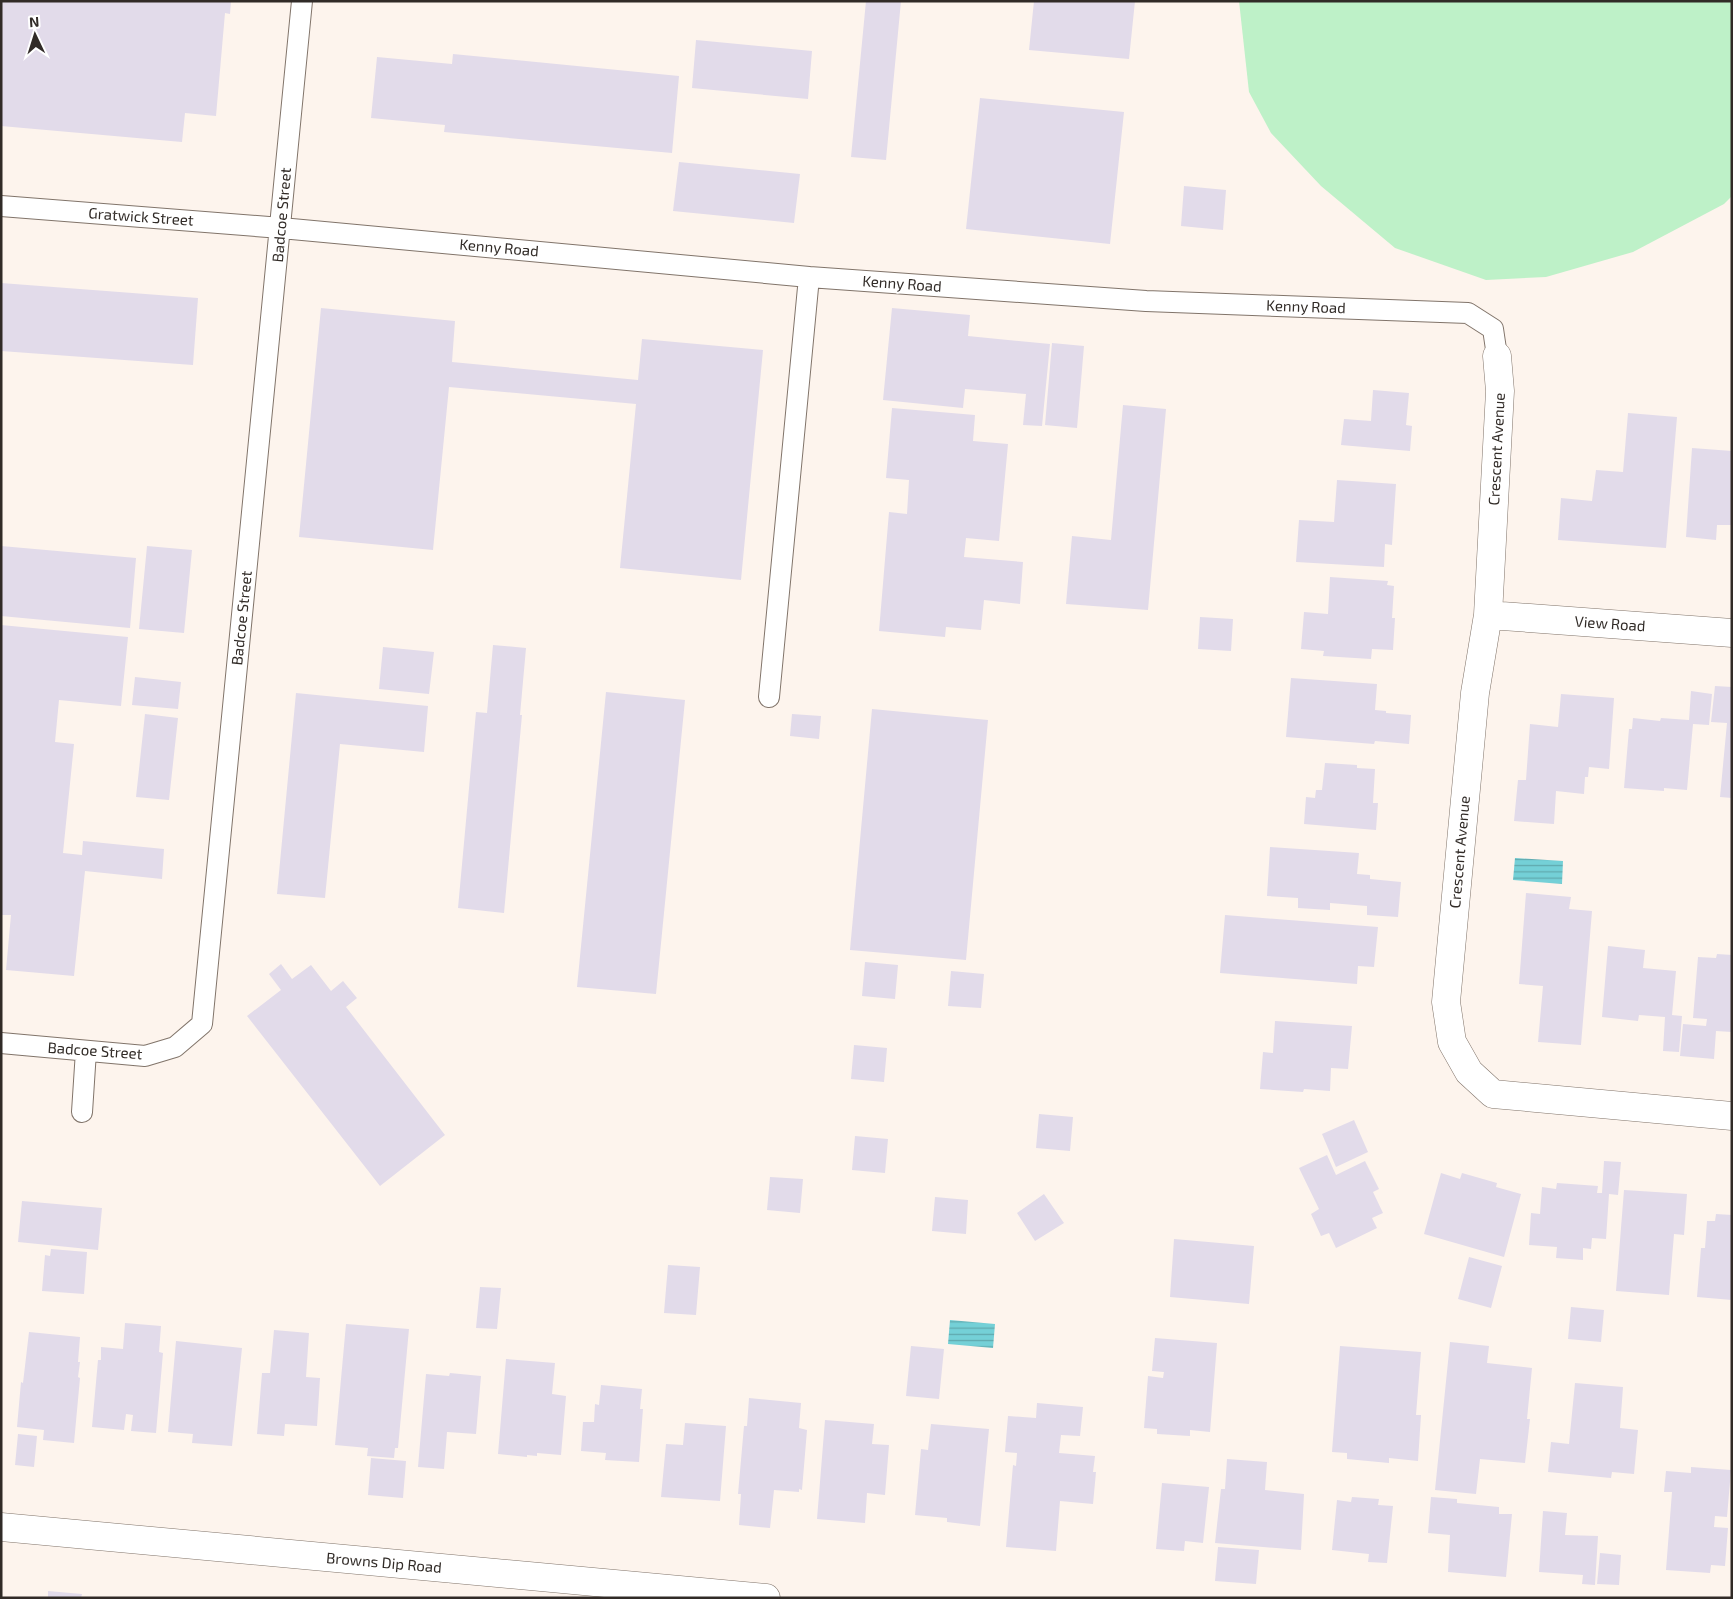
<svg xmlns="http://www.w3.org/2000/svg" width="1733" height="1599" viewBox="0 0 1733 1599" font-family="'Exo 2',sans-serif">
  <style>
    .garden { fill: #bef1c8 }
    .water { fill: url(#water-rules) }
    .building { fill: #e2dbea }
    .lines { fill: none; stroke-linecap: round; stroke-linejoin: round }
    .lane-casing { stroke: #81746a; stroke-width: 22 }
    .street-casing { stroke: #81746a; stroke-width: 29 }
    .lane { stroke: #fff; stroke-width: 20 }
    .street { stroke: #fff; stroke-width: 28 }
    .labels { text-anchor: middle; stroke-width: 4; stroke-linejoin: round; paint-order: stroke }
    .street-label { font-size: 15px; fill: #312b27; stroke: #fff }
  </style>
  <defs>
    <pattern id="water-rules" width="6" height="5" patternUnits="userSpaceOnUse" patternTransform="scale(1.25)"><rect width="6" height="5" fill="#74d0d7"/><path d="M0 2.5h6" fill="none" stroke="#60a9ae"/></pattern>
  </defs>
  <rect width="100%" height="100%" fill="#fdf4ed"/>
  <!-- garden -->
  <path class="garden" d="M 1239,1 L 1732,1 L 1732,196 L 1724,204 L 1633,252 L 1546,277 L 1486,280 L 1395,248 L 1321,186 L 1271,133 L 1249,92 Z"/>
  <!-- water -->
  <path class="water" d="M 1515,858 L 1563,861 L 1562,884 L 1513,880 Z
    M 950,1320 L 995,1324 L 993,1348 L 948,1344 Z"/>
  <!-- building -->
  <path class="building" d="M 1,1 L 231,1 L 230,14 L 225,13 L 216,116 L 185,113 L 182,142 L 1,126 Z
    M 866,1 L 901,1 L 886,160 L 851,157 Z
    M 1034,1 L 1135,1 L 1129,59 L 1029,50 Z
    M 696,40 L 812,51 L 808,99 L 692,88 Z
    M 453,54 L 679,76 L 672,153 L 444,132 L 445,125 L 371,118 L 377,57 L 452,64 Z
    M 980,98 L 1124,112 L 1110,244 L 966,229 Z
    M 679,162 L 800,174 L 794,223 L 673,211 Z
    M 1184,186 L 1226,190 L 1223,230 L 1181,226 Z
    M 1,283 L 198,298 L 193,365 L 1,351 Z
    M 321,308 L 455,321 L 452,362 L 638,380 L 642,339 L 763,350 L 741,580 L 620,568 L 636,404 L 449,387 L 433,550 L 299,537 Z
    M 892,308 L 970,315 L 968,336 L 1050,344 L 1042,426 L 1023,425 L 1026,394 L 965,389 L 963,408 L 883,400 Z
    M 1052,343 L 1084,346 L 1077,428 L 1045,425 Z
    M 1373,390 L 1409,393 L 1406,425 L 1412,426 L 1410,451 L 1341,445 L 1344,419 L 1371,421 Z
    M 1123,405 L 1166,409 L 1148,610 L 1066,604 L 1072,536 L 1111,540 Z
    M 892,408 L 975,415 L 973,441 L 1008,444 L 999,541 L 966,538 L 964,557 L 1023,562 L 1020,604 L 984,600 L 981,630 L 946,627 L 945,637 L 879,631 L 889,512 L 907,514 L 909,480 L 886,478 Z
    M 1628,413 L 1677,417 L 1666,548 L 1558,540 L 1561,498 L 1592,501 L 1596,470 L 1623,472 Z
    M 1692,448 L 1732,451 L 1732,525 L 1717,525 L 1716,540 L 1686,537 Z
    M 1337,480 L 1396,484 L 1392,545 L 1385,544 L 1384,567 L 1296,562 L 1299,520 L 1334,522 Z
    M 1,546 L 136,558 L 130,628 L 1,616 Z
    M 147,546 L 192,550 L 184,633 L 139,629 Z
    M 1330,577 L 1388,581 L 1387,585 L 1394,586 L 1392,618 L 1395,618 L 1393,650 L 1372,649 L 1371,659 L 1323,656 L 1324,651 L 1301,649 L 1304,612 L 1328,614 Z
    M 1200,617 L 1233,619 L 1231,651 L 1198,649 Z
    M 1,625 L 128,637 L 121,706 L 59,700 L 55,742 L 74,744 L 63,853 L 82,855 L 83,841 L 164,849 L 162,879 L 85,871 L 74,976 L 6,970 L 11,915 L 1,915 Z
    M 493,645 L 526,648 L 520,715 L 522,715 L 504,913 L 458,908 L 476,712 L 487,713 Z
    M 383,647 L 434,652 L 429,694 L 379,689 Z
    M 135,677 L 181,682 L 178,709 L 132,705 Z
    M 1291,678 L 1377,684 L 1375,710 L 1386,711 L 1386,713 L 1411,715 L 1409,744 L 1375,741 L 1374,744 L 1286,737 Z
    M 1715,686 L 1732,687 L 1732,798 L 1720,797 L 1727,723 L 1711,722 Z
    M 1691,691 L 1712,694 L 1709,725 L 1693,724 L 1687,790 L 1664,788 L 1664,791 L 1624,788 L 1629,729 L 1632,729 L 1633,718 L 1660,721 L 1661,718 L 1689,720 Z
    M 606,692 L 685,700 L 656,994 L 577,987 Z
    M 296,693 L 428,706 L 424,752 L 340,744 L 325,898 L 277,894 Z
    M 1561,694 L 1614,698 L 1609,769 L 1589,767 L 1588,777 L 1585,777 L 1584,794 L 1556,791 L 1554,824 L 1514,821 L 1518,780 L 1526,780 L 1530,724 L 1558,727 Z
    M 872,709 L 988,720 L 966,960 L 850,950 Z
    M 145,714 L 178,718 L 169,800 L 136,797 Z
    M 792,714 L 821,716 L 819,739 L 790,736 Z
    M 1325,763 L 1357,765 L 1357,768 L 1375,769 L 1373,803 L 1378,803 L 1376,830 L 1304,824 L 1306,797 L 1315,798 L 1316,790 L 1322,790 Z
    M 1270,847 L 1359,853 L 1357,874 L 1370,875 L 1370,879 L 1401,882 L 1398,917 L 1367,915 L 1367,906 L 1330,903 L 1330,910 L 1298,908 L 1298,898 L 1267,896 Z
    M 1526,893 L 1571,897 L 1569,909 L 1592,911 L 1581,1045 L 1538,1042 L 1543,986 L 1519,984 Z
    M 1225,915 L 1378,927 L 1374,967 L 1358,966 L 1357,984 L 1220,973 Z
    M 1608,946 L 1645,950 L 1643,968 L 1676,971 L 1672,1015 L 1682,1016 L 1679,1052 L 1663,1051 L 1665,1017 L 1639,1015 L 1638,1021 L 1602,1017 Z
    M 1717,954 L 1732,955 L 1732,1032 L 1716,1031 L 1714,1059 L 1680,1056 L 1683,1024 L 1706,1026 L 1707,1019 L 1693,1018 L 1698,957 L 1716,958 Z
    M 865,962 L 898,965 L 895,999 L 862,996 Z
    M 281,964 L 292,979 L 311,965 L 331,991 L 343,981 L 357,998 L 346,1007 L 445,1135 L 380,1186 L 247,1016 L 281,990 L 269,974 Z
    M 951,971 L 984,974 L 981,1008 L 948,1006 Z
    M 1275,1021 L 1352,1026 L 1348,1069 L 1331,1068 L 1330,1091 L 1304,1089 L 1303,1092 L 1260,1089 L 1263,1052 L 1273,1053 Z
    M 854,1045 L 887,1048 L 884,1082 L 851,1079 Z
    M 1039,1114 L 1073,1117 L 1070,1151 L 1036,1148 Z
    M 1354,1120 L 1368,1152 L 1336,1167 L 1322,1134 Z
    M 855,1136 L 888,1139 L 885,1173 L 852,1170 Z
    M 1327,1155 L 1336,1175 L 1365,1161 L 1379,1189 L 1373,1192 L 1383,1213 L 1372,1218 L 1377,1228 L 1336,1248 L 1329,1233 L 1321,1236 L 1311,1214 L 1319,1209 L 1299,1168 Z
    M 1604,1161 L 1621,1162 L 1618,1195 L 1609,1194 L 1606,1239 L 1592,1238 L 1591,1249 L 1583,1248 L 1583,1260 L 1556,1258 L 1557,1247 L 1529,1245 L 1531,1213 L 1540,1214 L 1542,1187 L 1556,1189 L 1557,1183 L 1598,1186 L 1597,1193 L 1602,1193 Z
    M 1441,1173 L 1460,1179 L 1462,1173 L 1497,1183 L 1496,1187 L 1521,1194 L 1504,1257 L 1424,1234 Z
    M 770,1177 L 803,1179 L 800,1213 L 767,1210 Z
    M 1624,1190 L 1687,1194 L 1684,1235 L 1674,1234 L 1669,1295 L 1616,1291 Z
    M 1044,1194 L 1064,1223 L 1035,1241 L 1017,1213 Z
    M 935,1197 L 968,1200 L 966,1234 L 932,1231 Z
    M 22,1201 L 102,1208 L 98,1250 L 18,1242 Z
    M 1716,1214 L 1732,1215 L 1732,1300 L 1697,1297 L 1701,1248 L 1705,1248 L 1707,1221 L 1715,1221 Z
    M 1174,1239 L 1254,1246 L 1249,1304 L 1170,1297 Z
    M 51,1249 L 87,1252 L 84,1294 L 42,1291 L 45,1255 L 50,1256 Z
    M 1469,1257 L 1502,1266 L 1491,1308 L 1458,1299 Z
    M 668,1265 L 700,1267 L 696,1315 L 664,1313 Z
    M 480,1287 L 501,1288 L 497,1329 L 476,1328 Z
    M 1571,1307 L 1604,1310 L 1601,1342 L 1568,1339 Z
    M 125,1323 L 161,1326 L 159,1352 L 163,1353 L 156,1433 L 131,1431 L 133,1415 L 126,1414 L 124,1430 L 92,1427 L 98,1360 L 101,1360 L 101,1347 L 123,1349 Z
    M 346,1324 L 409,1329 L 398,1448 L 395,1448 L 394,1458 L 367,1456 L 368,1448 L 335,1445 Z
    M 274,1330 L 309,1333 L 306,1377 L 320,1378 L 317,1426 L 285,1424 L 284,1436 L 257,1434 L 262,1373 L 270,1373 Z
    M 29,1332 L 80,1337 L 78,1362 L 80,1362 L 78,1377 L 80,1378 L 74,1443 L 43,1440 L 44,1430 L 17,1427 L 21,1382 L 23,1383 Z
    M 1155,1338 L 1217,1343 L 1210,1432 L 1190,1430 L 1190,1436 L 1157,1434 L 1157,1429 L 1144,1428 L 1148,1376 L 1163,1378 L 1164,1372 L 1152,1371 Z
    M 176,1341 L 242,1348 L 232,1446 L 192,1443 L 193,1434 L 168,1432 Z
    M 1450,1342 L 1489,1346 L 1487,1363 L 1532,1368 L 1527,1419 L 1530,1419 L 1525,1463 L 1480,1459 L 1476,1494 L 1435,1490 Z
    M 911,1346 L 944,1349 L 939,1399 L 906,1396 Z
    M 1340,1346 L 1421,1352 L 1416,1415 L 1421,1415 L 1418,1461 L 1389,1458 L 1389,1463 L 1347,1459 L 1347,1453 L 1332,1452 Z
    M 506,1359 L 555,1363 L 552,1394 L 566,1396 L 561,1455 L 537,1453 L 537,1456 L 527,1455 L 527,1457 L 498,1454 Z
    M 450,1373 L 481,1376 L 476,1434 L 447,1432 L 444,1469 L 418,1467 L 426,1374 L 449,1376 Z
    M 1575,1383 L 1623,1387 L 1620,1428 L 1638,1430 L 1634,1474 L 1612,1472 L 1611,1478 L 1548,1472 L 1551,1442 L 1569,1444 Z
    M 601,1385 L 642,1389 L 640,1409 L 643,1409 L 639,1462 L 605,1460 L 606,1453 L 581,1451 L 583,1422 L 594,1422 L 595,1404 L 599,1405 Z
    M 749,1398 L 801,1403 L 799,1428 L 807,1430 L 802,1490 L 799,1489 L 799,1492 L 774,1490 L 770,1528 L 739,1525 L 741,1494 L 738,1494 L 744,1426 L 747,1426 Z
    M 1037,1403 L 1083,1407 L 1080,1436 L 1061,1435 L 1059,1453 L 1095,1456 L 1093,1472 L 1096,1472 L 1093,1504 L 1060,1501 L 1056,1551 L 1006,1547 L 1013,1465 L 1016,1466 L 1017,1453 L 1005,1452 L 1008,1416 L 1036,1418 Z
    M 825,1420 L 874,1424 L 872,1444 L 889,1445 L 885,1495 L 867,1493 L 865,1523 L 817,1519 Z
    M 685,1423 L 726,1426 L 720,1501 L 661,1497 L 666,1444 L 683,1445 Z
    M 931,1424 L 989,1429 L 980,1526 L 947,1522 L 947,1518 L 915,1515 L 921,1449 L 928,1450 Z
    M 18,1434 L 37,1436 L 34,1467 L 15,1465 Z
    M 371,1458 L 406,1461 L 403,1498 L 368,1495 Z
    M 1227,1459 L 1267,1462 L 1265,1490 L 1304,1494 L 1301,1550 L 1215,1543 L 1221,1489 L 1225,1489 Z
    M 1691,1467 L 1731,1470 L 1727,1517 L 1715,1516 L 1714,1527 L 1728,1528 L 1725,1566 L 1711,1565 L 1710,1573 L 1666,1570 L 1672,1492 L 1664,1492 L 1666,1471 L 1691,1473 Z
    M 1162,1483 L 1209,1487 L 1203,1543 L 1185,1541 L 1184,1551 L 1156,1549 Z
    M 1352,1497 L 1379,1499 L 1378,1505 L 1393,1506 L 1387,1563 L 1368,1562 L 1369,1554 L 1332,1550 L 1337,1500 L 1351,1502 Z
    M 1431,1497 L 1457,1499 L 1457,1503 L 1499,1507 L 1499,1514 L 1512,1514 L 1506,1577 L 1448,1572 L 1450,1535 L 1428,1533 Z
    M 1543,1511 L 1567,1513 L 1565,1535 L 1598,1536 L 1595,1585 L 1582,1584 L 1583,1575 L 1539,1572 Z
    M 1218,1547 L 1259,1550 L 1256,1584 L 1215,1581 Z
    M 1600,1553 L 1621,1555 L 1619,1585 L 1597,1584 Z
    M 48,1591 L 82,1594 L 81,1598 L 48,1598 Z"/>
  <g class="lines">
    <defs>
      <path id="lane" d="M 1,206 L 281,228 L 809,277 L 1146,301 L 1468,313 L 1493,329 L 1497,356
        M 769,697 L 809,277
        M 1,1043 L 145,1056 L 175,1047 L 202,1024 L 302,1
        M 82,1112 L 86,1051"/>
      <path id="street" d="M 1497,356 L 1500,391 L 1488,615 L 1475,693 L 1446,1002 L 1452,1042 L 1469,1072 L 1493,1094 L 1732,1116
        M 1488,615 L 1732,633
        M 1,1527 L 766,1598"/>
    </defs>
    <!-- lane casing -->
    <use href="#lane" class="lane-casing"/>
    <!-- street casing -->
    <use href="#street" class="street-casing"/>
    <!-- lane -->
    <use href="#lane" class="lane"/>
    <!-- street -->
    <use href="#street" class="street"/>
  </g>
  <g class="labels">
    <!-- street labels -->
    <g class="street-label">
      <text transform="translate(282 215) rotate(-85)" y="5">Badcoe Street</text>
      <text transform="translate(141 217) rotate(4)" y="5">Gratwick Street</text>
      <text transform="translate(499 248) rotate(5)" y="5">Kenny Road</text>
      <text transform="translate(902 284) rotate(4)" y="5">Kenny Road</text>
      <text transform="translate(1306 307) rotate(2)" y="5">Kenny Road</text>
      <text transform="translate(1497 449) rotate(-87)" y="5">Crescent Avenue</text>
      <text transform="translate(242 618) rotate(-84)" y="5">Badcoe Street</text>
      <text transform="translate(1610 624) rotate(4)" y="5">View Road</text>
      <text transform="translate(1460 852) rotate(-85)" y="5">Crescent Avenue</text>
      <text transform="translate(95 1051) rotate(4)" y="5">Badcoe Street</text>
      <text transform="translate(384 1563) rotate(5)" y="5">Browns Dip Road</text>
    </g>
  </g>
  <!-- border -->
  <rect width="1733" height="1599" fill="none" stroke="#312b27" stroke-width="5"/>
  <!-- north arrow -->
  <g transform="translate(35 35) rotate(356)" stroke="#ffffff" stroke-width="4" paint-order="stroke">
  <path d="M0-4L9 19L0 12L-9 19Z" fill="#312b27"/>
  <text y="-8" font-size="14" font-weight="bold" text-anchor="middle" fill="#312b27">N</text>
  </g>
</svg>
